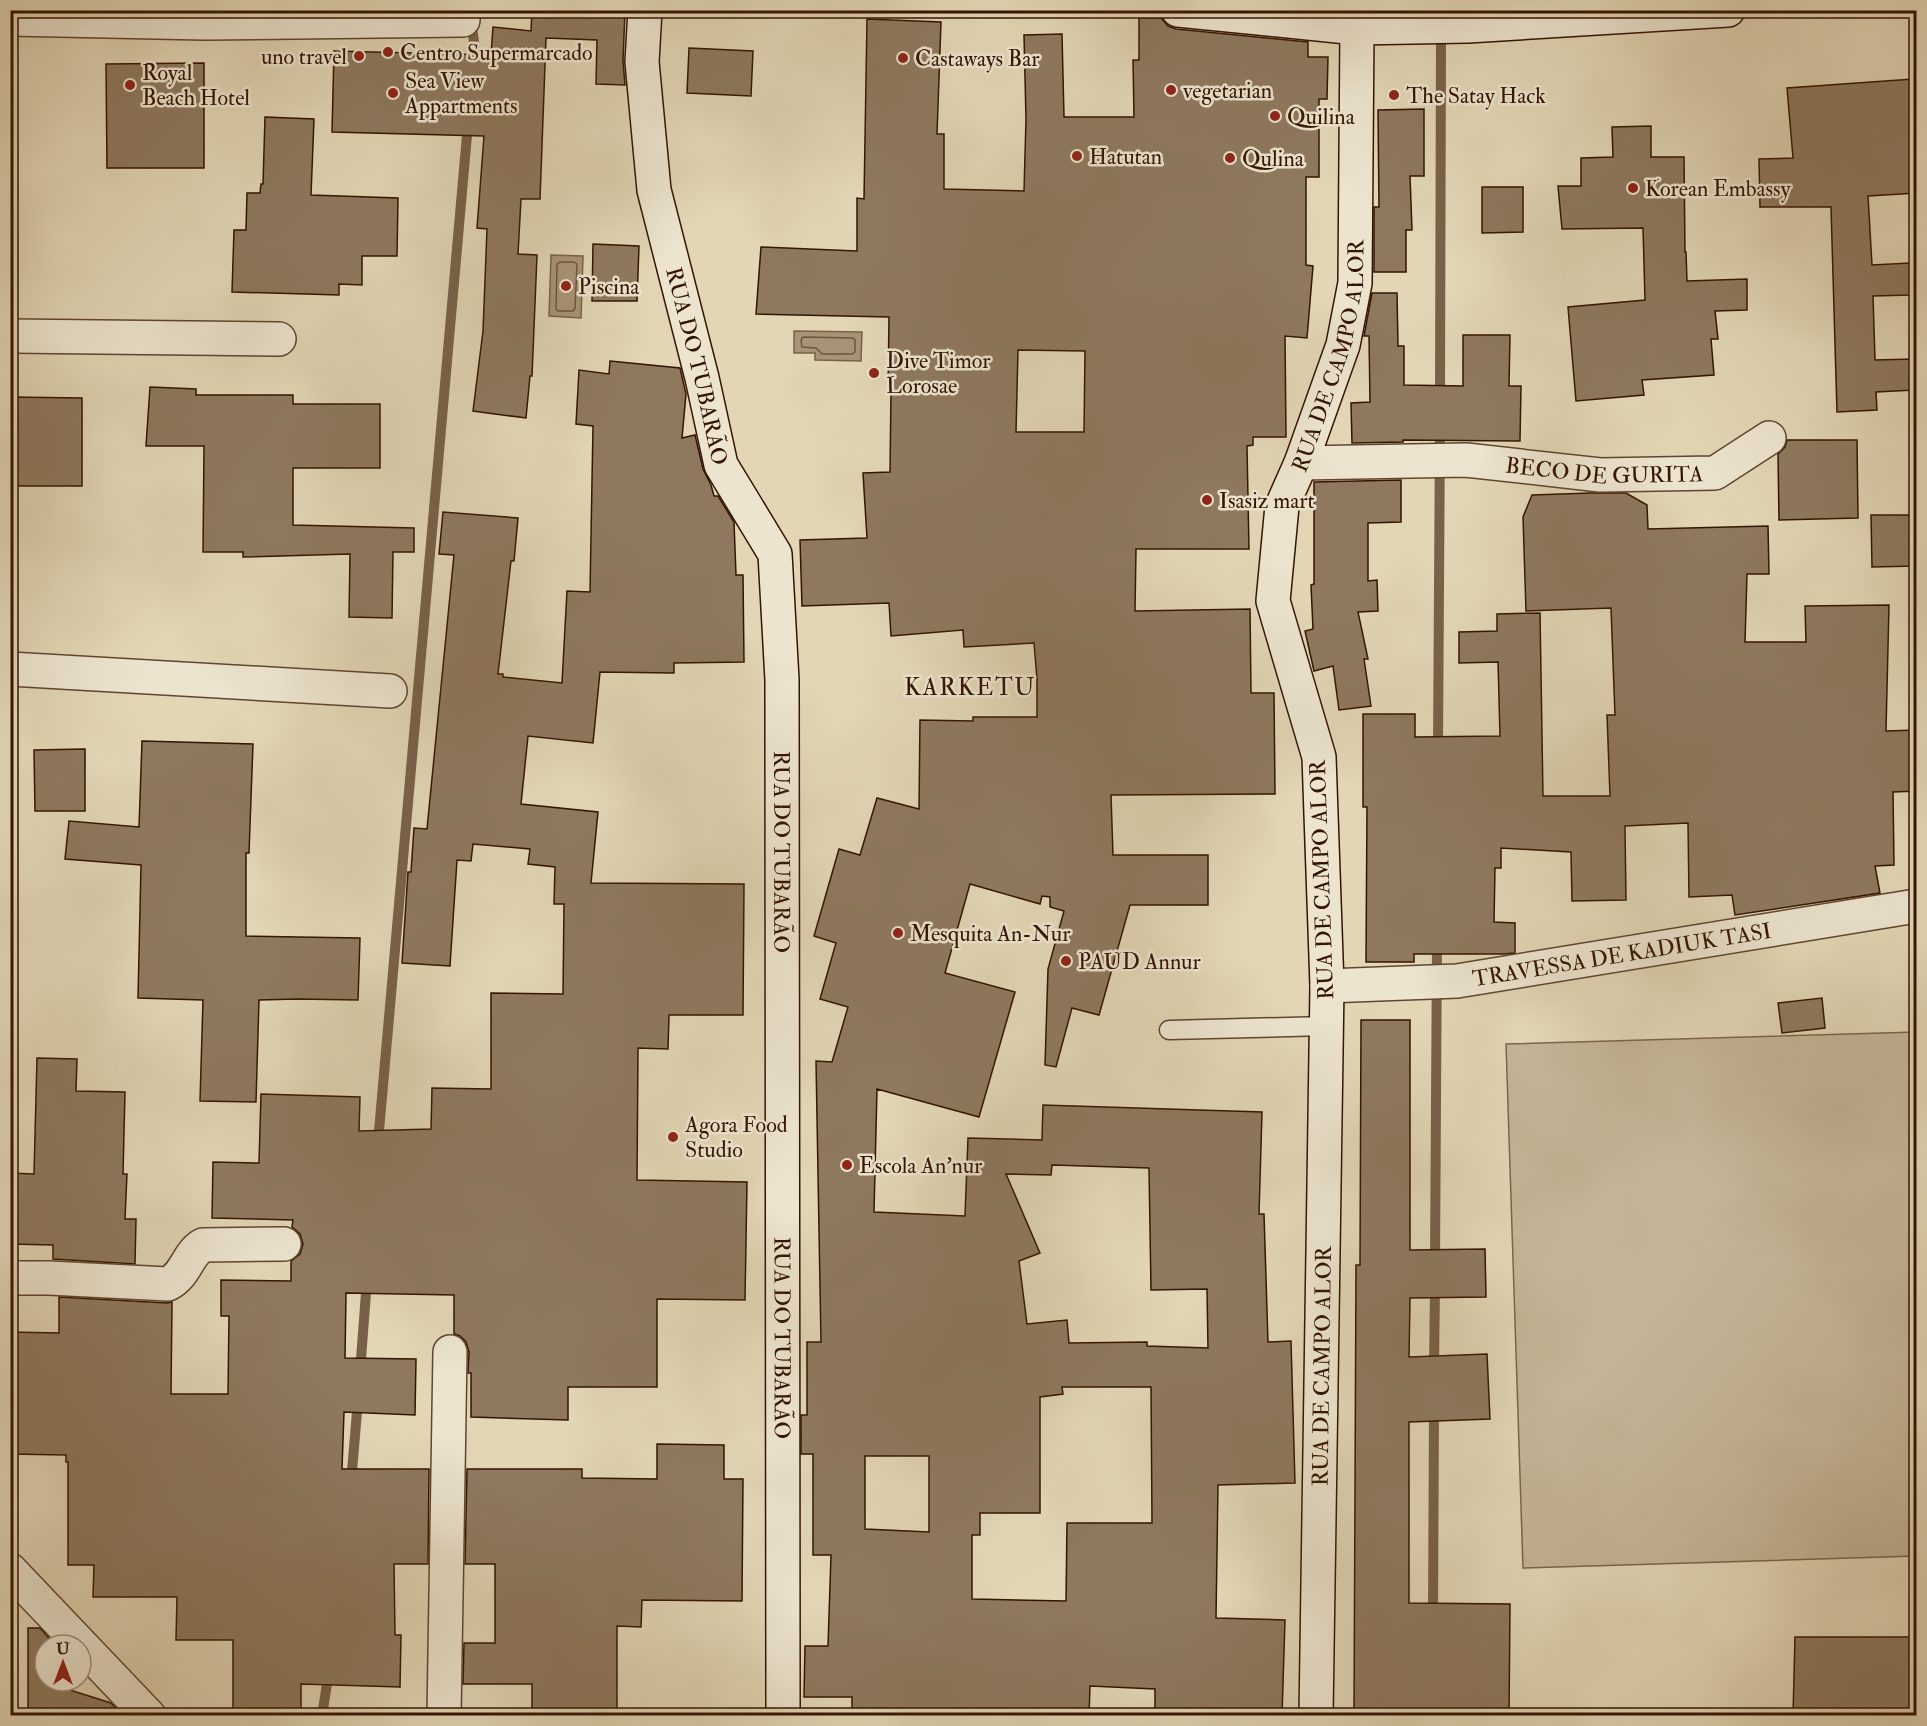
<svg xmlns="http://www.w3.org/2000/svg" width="1927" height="1726" viewBox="0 0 1927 1726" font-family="'IM FELL Double Pica',serif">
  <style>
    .green { fill: #c4b597; stroke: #7c654c; stroke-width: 1.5 }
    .water { fill: #a79478; stroke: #796149; stroke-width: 1.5 }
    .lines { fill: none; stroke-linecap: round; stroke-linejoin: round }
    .shore { stroke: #6e543d; stroke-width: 1.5 }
    .stream { stroke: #796149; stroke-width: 10 }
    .building { fill: #8e795f; stroke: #341502; stroke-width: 1.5; fill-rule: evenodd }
    .lane-casing { stroke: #60452f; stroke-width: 21 }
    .street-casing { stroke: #60452f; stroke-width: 36 }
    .secondary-casing { stroke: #341502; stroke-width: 36 }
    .lane { stroke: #ece4cf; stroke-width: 18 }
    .street { stroke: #ece4cf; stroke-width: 33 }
    .secondary { stroke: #ece4cf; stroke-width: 33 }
    .poi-dot { fill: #8f2418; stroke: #ece4cf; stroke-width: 2 }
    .labels { text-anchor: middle; stroke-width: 5; stroke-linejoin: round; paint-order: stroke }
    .poi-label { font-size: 22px; fill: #341502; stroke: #ece4cf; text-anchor: start }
    .street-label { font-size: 22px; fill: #341502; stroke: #ece4cf }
    .neighbourhood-label { font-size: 24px; letter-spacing: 1.5px; fill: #341502; stroke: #ece4cf }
  </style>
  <rect width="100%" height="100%" fill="#e2d6b5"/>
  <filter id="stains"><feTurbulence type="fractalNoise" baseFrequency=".00333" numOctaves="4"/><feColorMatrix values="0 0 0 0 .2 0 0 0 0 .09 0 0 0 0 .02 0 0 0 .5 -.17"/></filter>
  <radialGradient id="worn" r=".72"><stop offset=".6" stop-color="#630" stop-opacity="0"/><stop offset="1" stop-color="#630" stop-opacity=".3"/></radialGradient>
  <!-- green -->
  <path class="green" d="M 1916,1032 L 1916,1556 L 1523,1568 L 1506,1044 Z"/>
  <!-- water -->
  <path class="water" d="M 551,255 L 583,256 L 581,318 L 549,316 Z
    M 794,331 L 862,332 L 861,361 L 815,360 L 815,353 L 794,353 Z"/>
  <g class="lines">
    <!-- shore -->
    <path class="shore" d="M 560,262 L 574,262 L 577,264 L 575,308 L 573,311 L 558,311 L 556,309 L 557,264 Z
      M 803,337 L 853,338 L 855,340 L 855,352 L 852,354 L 822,354 L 816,348 L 802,347 L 801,340 Z"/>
    <!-- stream -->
    <path class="stream" d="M 471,19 L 475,50 L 474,66
      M 1440,398 L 1441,30
      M 1438,749 L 1440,426
      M 378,1142 L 468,124
      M 1435,1262 L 1437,942
      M 1434,1370 L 1435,1284
      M 360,1372 L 367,1280
      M 351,1483 L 358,1400
      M 1433,1616 L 1434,1407
      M 322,1716 L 329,1671"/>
  </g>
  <!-- building -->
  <path class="building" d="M 532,10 L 625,11 L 623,61 L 625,85 L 596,84 L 597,40 L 546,38 L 540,199 L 521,199 L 518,254 L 537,255 L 532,376 L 530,376 L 526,418 L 473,411 L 483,331 L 487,229 L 477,228 L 484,136 L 332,132 L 334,51 L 491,55 L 493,27 L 531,31 Z
    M 1139,18 L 1161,18 L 1168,26 L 1176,29 L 1308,42 L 1308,57 L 1328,57 L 1327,99 L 1319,99 L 1319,177 L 1306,177 L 1306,265 L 1313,266 L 1307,338 L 1285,336 L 1286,437 L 1253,437 L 1253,445 L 1247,446 L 1249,549 L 1136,549 L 1135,611 L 1250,609 L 1251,693 L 1274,693 L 1275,794 L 1111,795 L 1113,855 L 1208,855 L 1208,905 L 1130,905 L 1099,1015 L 1072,1008 L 1056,1067 L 1045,1065 L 1048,969 L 1064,911 L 1050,907 L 1050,897 L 1042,896 L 1040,904 L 970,884 L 945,973 L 1015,992 L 979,1117 L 877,1089 L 874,1212 L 965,1216 L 968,1138 L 1042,1140 L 1043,1105 L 1262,1112 L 1259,1214 L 1264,1214 L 1268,1342 L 1291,1341 L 1295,1483 L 1218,1485 L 1216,1618 L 1285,1620 L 1282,1716 L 1155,1716 L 1155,1689 L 1090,1686 L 1089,1716 L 852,1716 L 852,1697 L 804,1697 L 805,1646 L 828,1646 L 831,1555 L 813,1555 L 813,1454 L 801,1454 L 801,1415 L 807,1415 L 807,1342 L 821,1342 L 816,1061 L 832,1062 L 848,1007 L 820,999 L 836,943 L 814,936 L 839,849 L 860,855 L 877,798 L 919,809 L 920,720 L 973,721 L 973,717 L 1037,717 L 1037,679 L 1034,643 L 964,647 L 963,630 L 891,636 L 889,603 L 802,606 L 800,540 L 867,538 L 863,473 L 890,472 L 891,393 L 888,393 L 889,317 L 756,314 L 761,247 L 857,251 L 857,198 L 864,199 L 867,19 L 941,22 L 937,134 L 944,134 L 944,189 L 1024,191 L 1026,119 L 1024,35 L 1062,34 L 1064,117 L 1134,117 L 1133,60 L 1139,60 ZM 1018,350 L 1085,351 L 1084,432 L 1016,432 ZM 1052,1165 L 1149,1168 L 1151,1290 L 1207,1289 L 1208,1348 L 1147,1346 L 1147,1342 L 1069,1343 L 1067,1320 L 1027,1324 L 1019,1261 L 1040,1253 L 1006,1174 L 1051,1175 ZM 1062,1387 L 1151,1387 L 1152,1523 L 1067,1523 L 1066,1601 L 972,1599 L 972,1535 L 980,1535 L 980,1513 L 1040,1513 L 1040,1397 L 1063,1394 ZM 865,1456 L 929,1456 L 929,1532 L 865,1529 Z
    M 689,48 L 753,51 L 751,96 L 687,93 Z
    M 204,63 L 204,168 L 107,168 L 106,64 Z
    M 1913,79 L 1917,141 L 1917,193 L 1868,196 L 1872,265 L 1910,263 L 1911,295 L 1873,296 L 1875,360 L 1913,359 L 1914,390 L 1876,392 L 1877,410 L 1837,412 L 1831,207 L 1760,207 L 1759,159 L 1793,158 L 1787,88 Z
    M 1424,109 L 1424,176 L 1410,176 L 1412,230 L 1406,230 L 1406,272 L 1374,272 L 1374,207 L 1379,207 L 1378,110 Z
    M 265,117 L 314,119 L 311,195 L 398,198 L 397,256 L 362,256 L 362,285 L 339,284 L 339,295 L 232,292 L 234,230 L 246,230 L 247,193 L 260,193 L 261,184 L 263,184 Z
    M 1651,126 L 1651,157 L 1684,157 L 1685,252 L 1686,252 L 1687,281 L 1747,279 L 1747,310 L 1715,311 L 1718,339 L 1711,339 L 1714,375 L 1642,380 L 1644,395 L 1576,401 L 1568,307 L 1645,300 L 1643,228 L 1562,229 L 1558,186 L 1581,186 L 1581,158 L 1613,157 L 1612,127 Z
    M 1482,187 L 1523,187 L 1523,232 L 1482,233 Z
    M 593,244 L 639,246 L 637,301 L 592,301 Z
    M 1372,293 L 1397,293 L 1398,346 L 1404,346 L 1404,385 L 1463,386 L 1463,335 L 1510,335 L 1509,386 L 1521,386 L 1520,441 L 1403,440 L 1403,442 L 1352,443 L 1351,403 L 1370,402 L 1369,336 L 1364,336 Z
    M 610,361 L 680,368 L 686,394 L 682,438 L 695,435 L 703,469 L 711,485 L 714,496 L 718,496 L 734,522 L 736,575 L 743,575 L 744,662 L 674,663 L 674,673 L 600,672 L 593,743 L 528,736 L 521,804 L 598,812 L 591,883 L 744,884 L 743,1015 L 669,1015 L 668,1049 L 638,1048 L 637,1180 L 747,1182 L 745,1300 L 657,1299 L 657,1387 L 568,1387 L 568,1420 L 471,1417 L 471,1373 L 468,1373 L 469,1352 L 466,1342 L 460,1336 L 454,1334 L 454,1295 L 346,1293 L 345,1358 L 416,1359 L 415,1415 L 344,1412 L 342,1469 L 429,1469 L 428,1564 L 394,1564 L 395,1635 L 401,1635 L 400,1687 L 301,1684 L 301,1716 L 233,1716 L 233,1640 L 176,1640 L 177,1597 L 93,1597 L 94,1565 L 68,1565 L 68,1462 L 66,1462 L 66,1455 L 10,1454 L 10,1332 L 59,1333 L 59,1297 L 167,1303 L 172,1302 L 171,1394 L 228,1394 L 229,1316 L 221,1316 L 221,1280 L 291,1281 L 291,1261 L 300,1254 L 303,1244 L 300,1234 L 292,1227 L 293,1220 L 212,1218 L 213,1162 L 259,1163 L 261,1094 L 360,1097 L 359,1131 L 431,1129 L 432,1088 L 491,1089 L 491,993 L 563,994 L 564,904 L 554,904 L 555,867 L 528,864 L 530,849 L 473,844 L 471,861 L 457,860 L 450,966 L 402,963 L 408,872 L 411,872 L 414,828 L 427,829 L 454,555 L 439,554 L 443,512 L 518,518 L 514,561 L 511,561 L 498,674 L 503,674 L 503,677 L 562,683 L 567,591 L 590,592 L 593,426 L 576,424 L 579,370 L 609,374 Z
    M 150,387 L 196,389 L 196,395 L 293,395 L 293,404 L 380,404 L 380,468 L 293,468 L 293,525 L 414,528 L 414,552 L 393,552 L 392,618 L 349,617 L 350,554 L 243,557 L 243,552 L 203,552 L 204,446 L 146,446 Z
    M 10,397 L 82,398 L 82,486 L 10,486 Z
    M 1787,440 L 1857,440 L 1858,518 L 1779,520 L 1778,454 L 1785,447 Z
    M 1401,480 L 1401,522 L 1368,523 L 1368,581 L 1377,580 L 1378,611 L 1358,612 L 1368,659 L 1364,659 L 1371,706 L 1339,710 L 1333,666 L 1314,671 L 1305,631 L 1313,629 L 1311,585 L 1314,584 L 1314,482 Z
    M 1591,493 L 1626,493 L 1647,505 L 1648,529 L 1768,526 L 1769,574 L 1747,574 L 1745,642 L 1806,642 L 1805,606 L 1889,605 L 1886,731 L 1917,730 L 1917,791 L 1893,792 L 1894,865 L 1875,866 L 1880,893 L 1735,915 L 1732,895 L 1689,897 L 1688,823 L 1625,826 L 1626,900 L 1572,901 L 1571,852 L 1501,848 L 1501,868 L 1495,868 L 1494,922 L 1515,923 L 1515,953 L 1504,954 L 1414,954 L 1414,962 L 1366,962 L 1367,807 L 1363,807 L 1363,714 L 1415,714 L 1415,737 L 1500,736 L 1498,662 L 1459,663 L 1459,632 L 1497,631 L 1497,614 L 1540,613 L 1543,796 L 1610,796 L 1607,715 L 1615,715 L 1611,608 L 1526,611 L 1523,517 L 1532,495 Z
    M 1871,515 L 1917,515 L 1917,566 L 1872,567 Z
    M 142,741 L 253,744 L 249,853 L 246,853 L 246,936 L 360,938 L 358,1000 L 297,999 L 259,1000 L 256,1102 L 200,1101 L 203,1000 L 138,998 L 141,865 L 65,859 L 69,821 L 139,827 Z
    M 85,749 L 85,811 L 35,811 L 34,750 Z
    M 1822,998 L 1825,1028 L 1782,1033 L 1778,1003 Z
    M 1361,1020 L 1410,1020 L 1410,1250 L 1485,1249 L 1486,1297 L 1410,1298 L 1409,1357 L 1487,1354 L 1490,1419 L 1409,1422 L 1409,1603 L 1510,1604 L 1509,1716 L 1354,1716 L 1356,1265 L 1360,1265 Z
    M 37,1058 L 77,1059 L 76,1091 L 125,1092 L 123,1174 L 127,1174 L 125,1219 L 136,1219 L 135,1264 L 53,1259 L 53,1245 L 10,1244 L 10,1173 L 34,1174 Z
    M 657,1444 L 724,1445 L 724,1479 L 743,1479 L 742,1601 L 642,1600 L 641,1627 L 617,1626 L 617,1716 L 532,1716 L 532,1684 L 463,1684 L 464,1643 L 495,1643 L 495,1564 L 465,1564 L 467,1469 L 582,1469 L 582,1478 L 657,1479 Z
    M 28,1628 L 40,1628 L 55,1645 L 45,1645 L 45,1681 L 55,1681 L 54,1685 L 111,1703 L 123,1716 L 28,1716 Z
    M 1795,1637 L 1917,1637 L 1917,1716 L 1793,1716 Z"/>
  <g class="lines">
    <defs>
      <path id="lane" d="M 1169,1030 L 1326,1026"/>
      <g id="street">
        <path d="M 10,19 L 205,23 L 463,20"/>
        <path d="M 10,336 L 279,339"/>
        <path id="s1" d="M 1301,463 L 1466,460 L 1600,475 L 1715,473 L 1769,438"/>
        <path d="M 10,669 L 390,691"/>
        <path id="s2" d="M 1327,986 L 1457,981 L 1916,906"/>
        <path d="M 10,1278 L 49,1278 L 168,1284 C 187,1274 187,1254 203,1245 L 284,1244"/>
        <path d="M 10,1570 L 149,1716"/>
        <path d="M 444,1716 L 450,1352"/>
      </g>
      <g id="secondary">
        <path id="s3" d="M 645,10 L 642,62 L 654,190 L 702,378 L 721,465 L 775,554 L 782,680 L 783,1716"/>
        <path d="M 1178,10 L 1357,28 L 1468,26 L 1728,10"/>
        <path id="s4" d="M 1316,1716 L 1327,986 L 1319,757 L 1273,601 L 1282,506 L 1301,463 L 1343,345 L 1355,283 L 1357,28"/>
      </g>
    </defs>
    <!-- lane casing -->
    <use href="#lane" class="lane-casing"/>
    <!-- street casing -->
    <use href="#street" class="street-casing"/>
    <!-- secondary casing -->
    <use href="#secondary" class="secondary-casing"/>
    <!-- lane -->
    <use href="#lane" class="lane"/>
    <!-- street -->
    <use href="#street" class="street"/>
    <!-- secondary -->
    <use href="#secondary" class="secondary"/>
  </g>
  <!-- markers -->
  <g class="poi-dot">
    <circle cx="388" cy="52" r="6"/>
    <circle cx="359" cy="56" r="6"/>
    <circle cx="903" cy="58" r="6"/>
    <circle cx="130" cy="85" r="6"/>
    <circle cx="1171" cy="90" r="6"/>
    <circle cx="393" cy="93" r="6"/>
    <circle cx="1394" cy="95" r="6"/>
    <circle cx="1275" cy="116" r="6"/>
    <circle cx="1077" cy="156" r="6"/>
    <circle cx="1230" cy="158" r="6"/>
    <circle cx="1633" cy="188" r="6"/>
    <circle cx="566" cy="286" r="6"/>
    <circle cx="874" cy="373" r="6"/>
    <circle cx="1207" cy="500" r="6"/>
    <circle cx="898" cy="933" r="6"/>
    <circle cx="1066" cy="961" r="6"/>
    <circle cx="673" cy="1137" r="6"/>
    <circle cx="847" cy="1165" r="6"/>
  </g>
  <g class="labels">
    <!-- poi labels -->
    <g class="poi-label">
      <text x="400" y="60">Centro Supermarcado</text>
      <text x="347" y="64" text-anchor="end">uno travel</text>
      <text x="915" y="66">Castaways Bar</text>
      <text x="142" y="80">Royal<tspan x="142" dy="25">Beach Hotel</tspan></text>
      <text x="405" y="88">Sea View<tspan x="405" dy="25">Appartments</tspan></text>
      <text x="1183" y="98">vegetarian</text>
      <text x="1406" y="103">The Satay Hack</text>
      <text x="1287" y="124">Quilina</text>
      <text x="1089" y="164">Hatutan</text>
      <text x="1242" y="166">Qulina</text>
      <text x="1645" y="196">Korean Embassy</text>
      <text x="578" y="294">Piscina</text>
      <text x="886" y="368">Dive Timor<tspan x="886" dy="25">Lorosae</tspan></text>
      <text x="1219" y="508">Isasiz mart</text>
      <text x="910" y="941">Mesquita An-Nur</text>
      <text x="1078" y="969">PAUD Annur</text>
      <text x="685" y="1132">Agora Food<tspan x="685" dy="25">Studio</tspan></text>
      <text x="859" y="1173">Escola An'nur</text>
    </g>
    <!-- street labels -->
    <g class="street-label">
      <text dy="8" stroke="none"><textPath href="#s4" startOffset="1376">RUA DE CAMPO ALOR</textPath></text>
      <text dy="8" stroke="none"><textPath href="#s3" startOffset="362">RUA DO TUBARÃO</textPath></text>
      <text dy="8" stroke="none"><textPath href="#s1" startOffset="304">BECO DE GURITA</textPath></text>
      <text dy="8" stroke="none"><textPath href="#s3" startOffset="866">RUA DO TUBARÃO</textPath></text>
      <text transform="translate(1321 880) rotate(-92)" y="8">RUA DE CAMPO ALOR</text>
      <text dy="8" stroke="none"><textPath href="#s2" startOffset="297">TRAVESSA DE KADIUK TASI</textPath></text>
      <text dy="8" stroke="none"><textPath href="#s3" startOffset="1352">RUA DO TUBARÃO</textPath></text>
      <text dy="8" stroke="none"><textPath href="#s4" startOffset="350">RUA DE CAMPO ALOR</textPath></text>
    </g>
    <!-- neighbourhood labels -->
    <g class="neighbourhood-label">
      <text x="970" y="695">KARKETU</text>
    </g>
  </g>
  <!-- margin -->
  <rect width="1927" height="1726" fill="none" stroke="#e2d6b5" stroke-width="36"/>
  <rect x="12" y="12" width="1903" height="1702" fill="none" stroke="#341502" stroke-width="3"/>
  <rect x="18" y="18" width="1891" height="1690" fill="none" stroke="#341502" stroke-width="1.5"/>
  <!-- north arrow -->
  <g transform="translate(63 1663)"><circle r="28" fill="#ece4cf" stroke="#a2917d" stroke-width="1.5"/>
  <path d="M0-4.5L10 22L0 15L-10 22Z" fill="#8f2418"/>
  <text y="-9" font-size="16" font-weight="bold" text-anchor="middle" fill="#341502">U</text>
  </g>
  <rect width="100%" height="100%" filter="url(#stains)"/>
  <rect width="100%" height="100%" fill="url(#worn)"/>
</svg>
